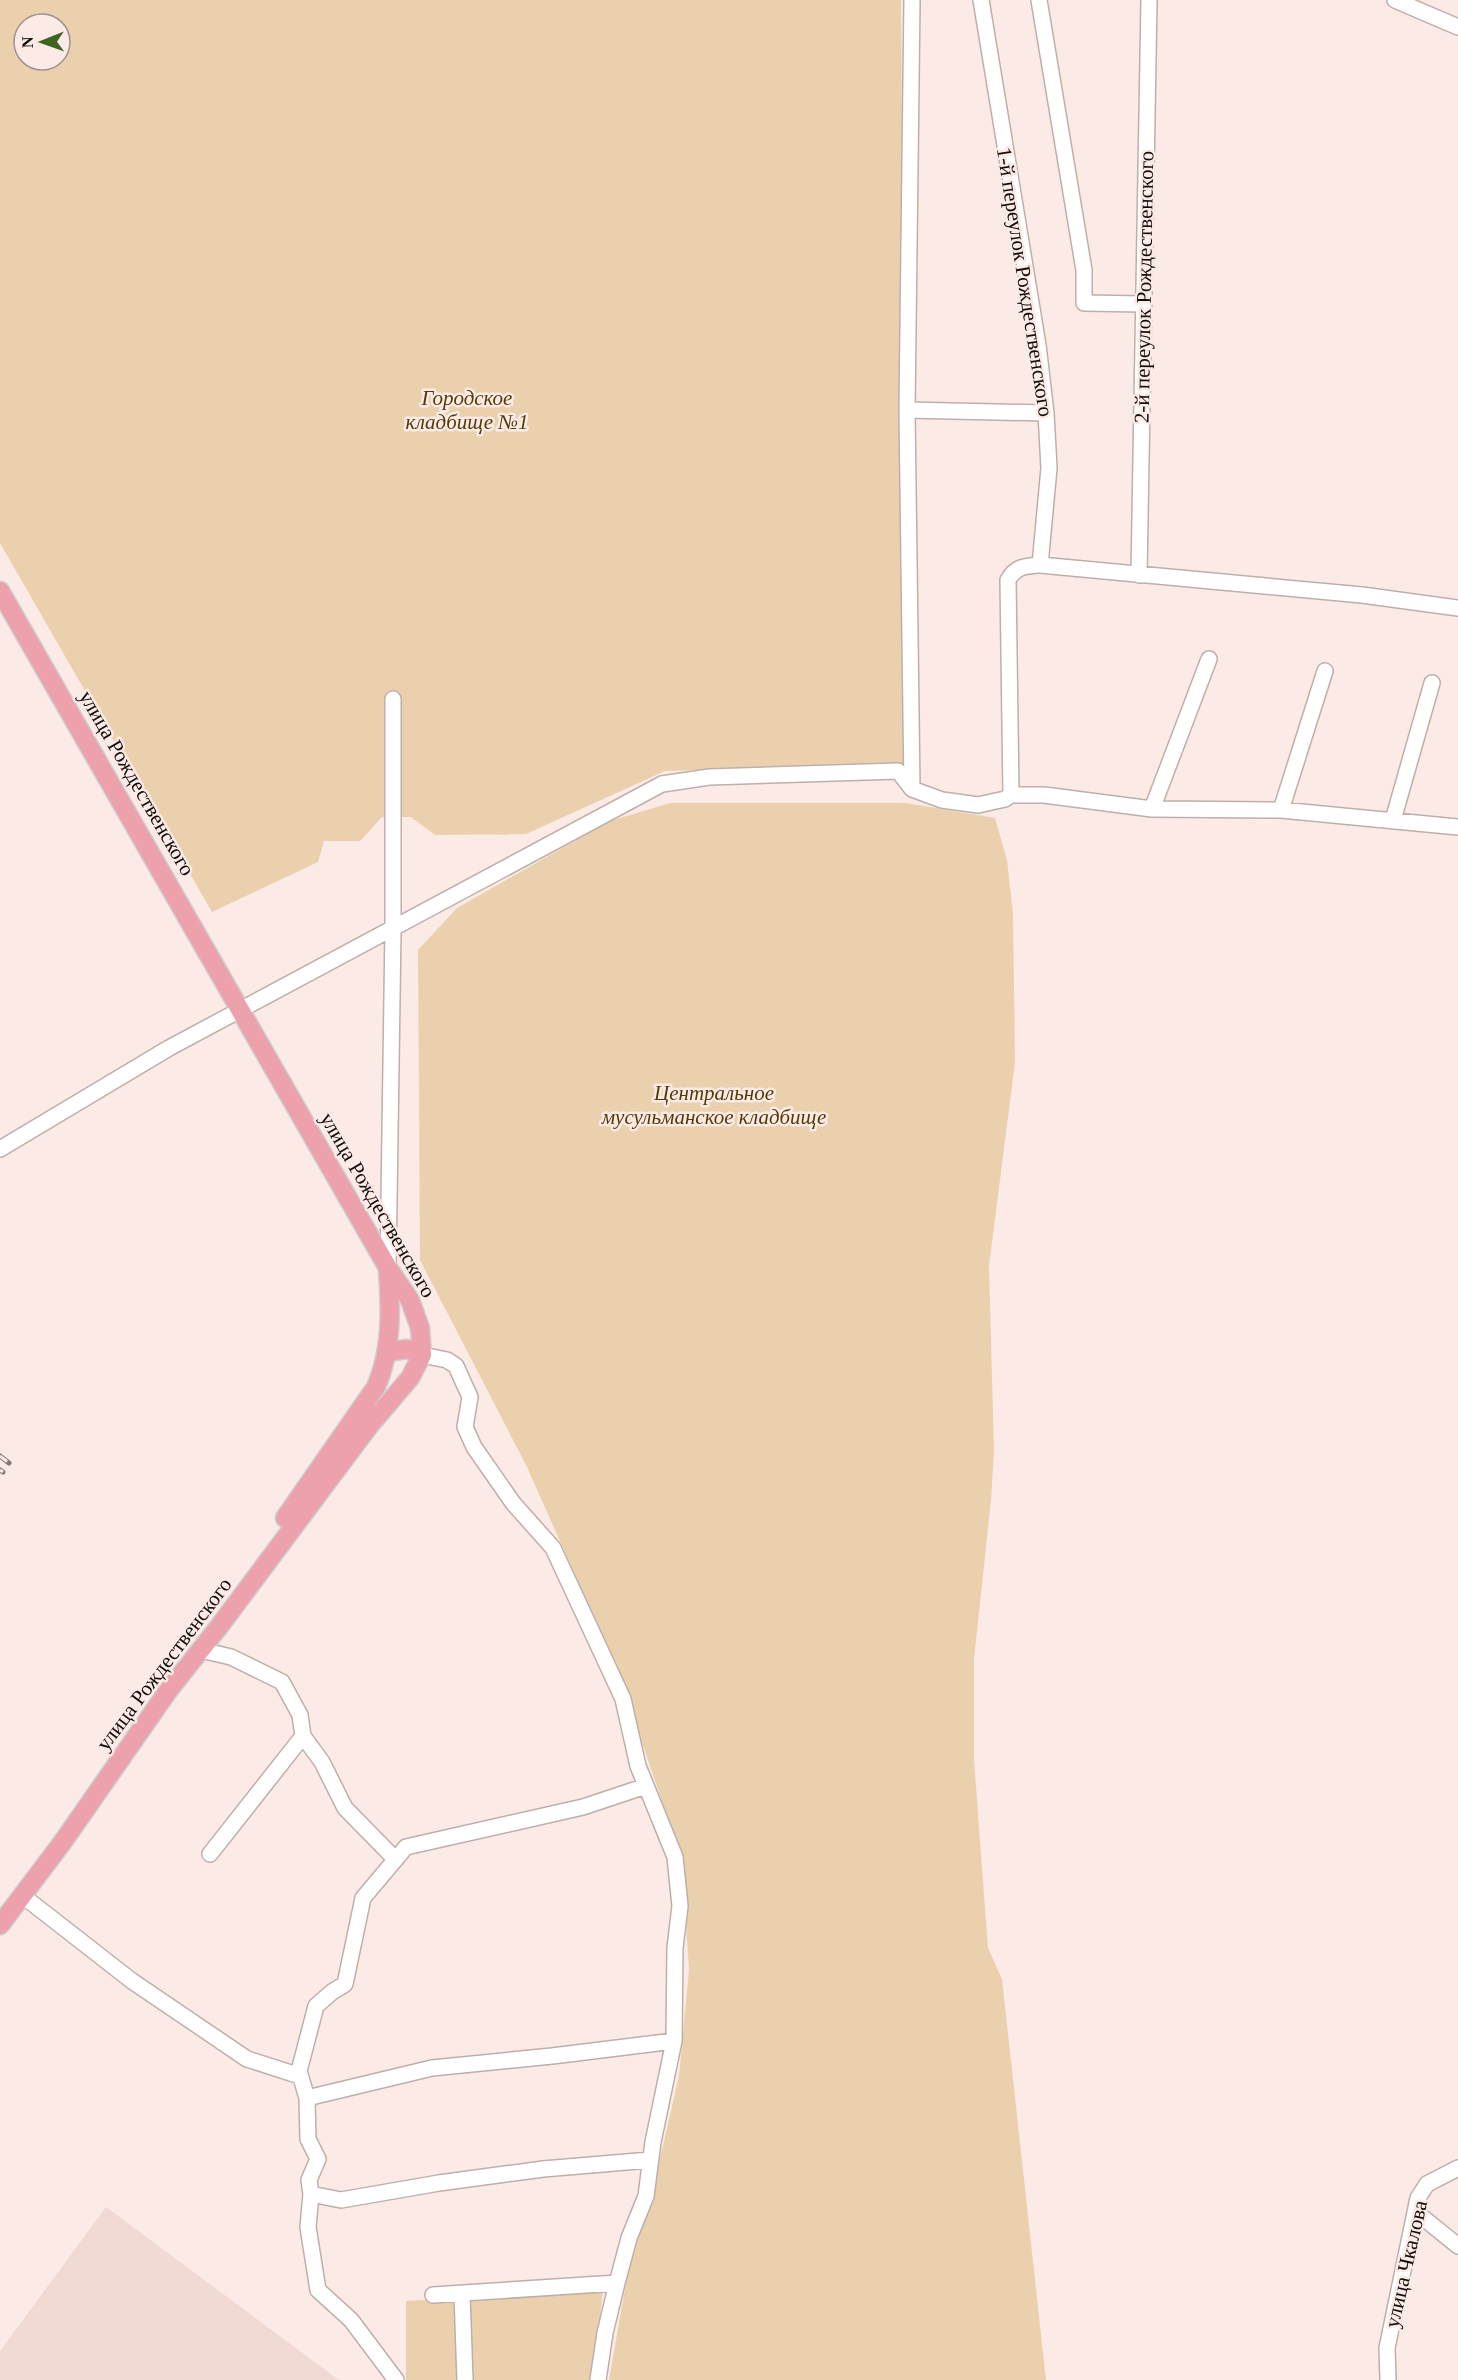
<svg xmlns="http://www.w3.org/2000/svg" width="1458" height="2380" viewBox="0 0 1458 2380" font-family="Georgia,serif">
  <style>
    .built { fill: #f2dad4 }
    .green { fill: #ebd0ae; fill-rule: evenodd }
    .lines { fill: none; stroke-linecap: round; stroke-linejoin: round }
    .minor-casing { stroke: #bfafab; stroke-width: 18 }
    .major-casing { stroke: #cfcece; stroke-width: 21 }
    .minor { stroke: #fff; stroke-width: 15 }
    .major { stroke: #eda1ac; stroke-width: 18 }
    .rail-casing { stroke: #837875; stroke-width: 5 }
    .rail { stroke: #fbeae6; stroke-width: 3; stroke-dasharray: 9; stroke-linecap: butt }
    .labels { text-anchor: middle; stroke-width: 5; stroke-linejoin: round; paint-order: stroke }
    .street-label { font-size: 21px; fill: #110c0a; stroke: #fbeae6 }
    .park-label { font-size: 21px; font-style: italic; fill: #583905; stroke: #fbeae6 }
  </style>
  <rect width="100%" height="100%" fill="#fbeae6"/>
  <!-- built -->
  <path class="built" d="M 106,2207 L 339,2380 L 0,2380 L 0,2351 Z"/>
  <!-- green -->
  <path class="green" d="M 0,0 L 901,0 L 907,764 L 665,771 L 526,834 L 435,835 L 411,817 L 382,817 L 360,841 L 324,841 L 318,862 L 212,912 L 0,543 ZM 24,24 L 60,24 L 60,60 L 24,60 Z
    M 670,803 L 906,803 L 995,818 L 1007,860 L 1013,914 L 1015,1062 L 989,1266 L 994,1451 L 991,1500 L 974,1659 L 974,1760 L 988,1948 L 1002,1979 L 1046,2380 L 609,2380 L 633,2243 L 649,2206 L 679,2076 L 689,1970 L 682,1860 L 616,1666 L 526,1465 L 420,1260 L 418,950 L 457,908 L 610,821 Z
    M 603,2290 L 593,2380 L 406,2380 L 406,2301 Z"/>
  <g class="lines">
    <defs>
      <path id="minor" d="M 912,0 L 907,410 L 912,789
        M 981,0 L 1038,345 L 1046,413 L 1049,468 L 1040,565
        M 1039,0 L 1084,270 L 1084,303 L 1143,304
        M 1395,0 L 1458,27
        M 907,410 L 1046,413
        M 1139,575 L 1149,0
        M 1011,795 L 1008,580 C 1016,566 1025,566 1040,565 L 1362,595 L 1458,608
        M 1152,809 L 1209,659
        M 1281,810 L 1325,671
        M 1393,820 L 1432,683
        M 0,1149 L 169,1048 L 662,784 L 709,777 L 898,771 L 912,789 L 942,800 L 978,805 L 1005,799 L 1011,795 L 1044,795 L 1152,809 L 1281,810 L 1458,827
        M 388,1268 L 393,929 L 393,699
        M 422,1355 L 447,1360 L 456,1366 L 470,1397 L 465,1427 L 474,1447 L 513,1503 L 553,1548 L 623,1699 L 638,1766 L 675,1857 L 680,1906 L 675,1948 L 674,2041 L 653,2142 L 646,2196 L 629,2238 L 617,2283 L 605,2333 L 598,2380
        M 201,1650 L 231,1657 L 282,1682 L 300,1715 L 303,1736 L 322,1762 L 345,1808 L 395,1859
        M 210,1854 L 303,1736
        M 23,1896 L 132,1981 L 247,2059 L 300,2076
        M 307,2098 L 432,2068 L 552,2056 L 674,2041
        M 311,2194 L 341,2200 L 439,2183 L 543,2169 L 650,2160
        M 1416,2212 L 1458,2246
        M 462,2294 L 465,2380
        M 433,2295 L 617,2283
        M 396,2380 L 351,2320 L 318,2290 L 308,2227 L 311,2194 L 309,2180 L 318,2159 L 308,2139 L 307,2098 L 299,2071 L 316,2006 L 332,1992 L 345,1984 L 363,1898 L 406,1847 L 583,1807 L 646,1786
        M 1388,2380 L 1387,2348 L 1418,2198 L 1427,2184 L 1458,2168"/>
      <path id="major" d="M 0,591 L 388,1268 L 410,1300 L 420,1328 L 422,1355 L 410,1378 L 369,1426 L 218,1628 L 168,1691 L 62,1843 L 0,1925
        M 387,1352 L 407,1349 L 422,1355
        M 285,1518 L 376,1387 C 392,1350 391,1310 388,1270"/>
    </defs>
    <!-- minor casing -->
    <use href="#minor" class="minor-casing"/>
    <!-- major casing -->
    <use href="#major" class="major-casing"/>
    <!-- minor -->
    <use href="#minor" class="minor"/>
    <!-- major -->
    <use href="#major" class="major"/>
    <defs>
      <path id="rail" d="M 0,1456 L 9,1463
        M 0,1470 L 3,1472"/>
    </defs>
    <!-- rail casing -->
    <use href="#rail" class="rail-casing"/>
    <!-- rail -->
    <use href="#rail" class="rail"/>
  </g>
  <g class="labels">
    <!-- street labels -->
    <g class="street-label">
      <text transform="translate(1025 282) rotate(81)" y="7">1-й переулок Рождественского</text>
      <text transform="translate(1144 287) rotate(-89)" y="7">2-й переулок Рождественского</text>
      <text transform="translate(137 783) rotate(60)" y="7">улица Рождественского</text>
      <text transform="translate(378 1205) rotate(60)" y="7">улица Рождественского</text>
      <text transform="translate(164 1664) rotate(-53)" y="7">улица Рождественского</text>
      <text transform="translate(1406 2264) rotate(-77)" y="7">улица Чкалова</text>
    </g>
    <!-- park labels -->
    <g class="park-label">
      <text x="467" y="405">Городское<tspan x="467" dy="24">кладбище №1</tspan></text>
      <text x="714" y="1100">Центральное<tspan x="714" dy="24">мусульманское кладбище</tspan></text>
    </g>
  </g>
  <!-- north arrow -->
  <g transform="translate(42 42) rotate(269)"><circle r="28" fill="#fbeae6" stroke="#9d918e" stroke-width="1.5"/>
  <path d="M0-4.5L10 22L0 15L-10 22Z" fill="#3e651f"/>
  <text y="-9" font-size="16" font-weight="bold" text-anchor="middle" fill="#110c0a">N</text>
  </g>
</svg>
